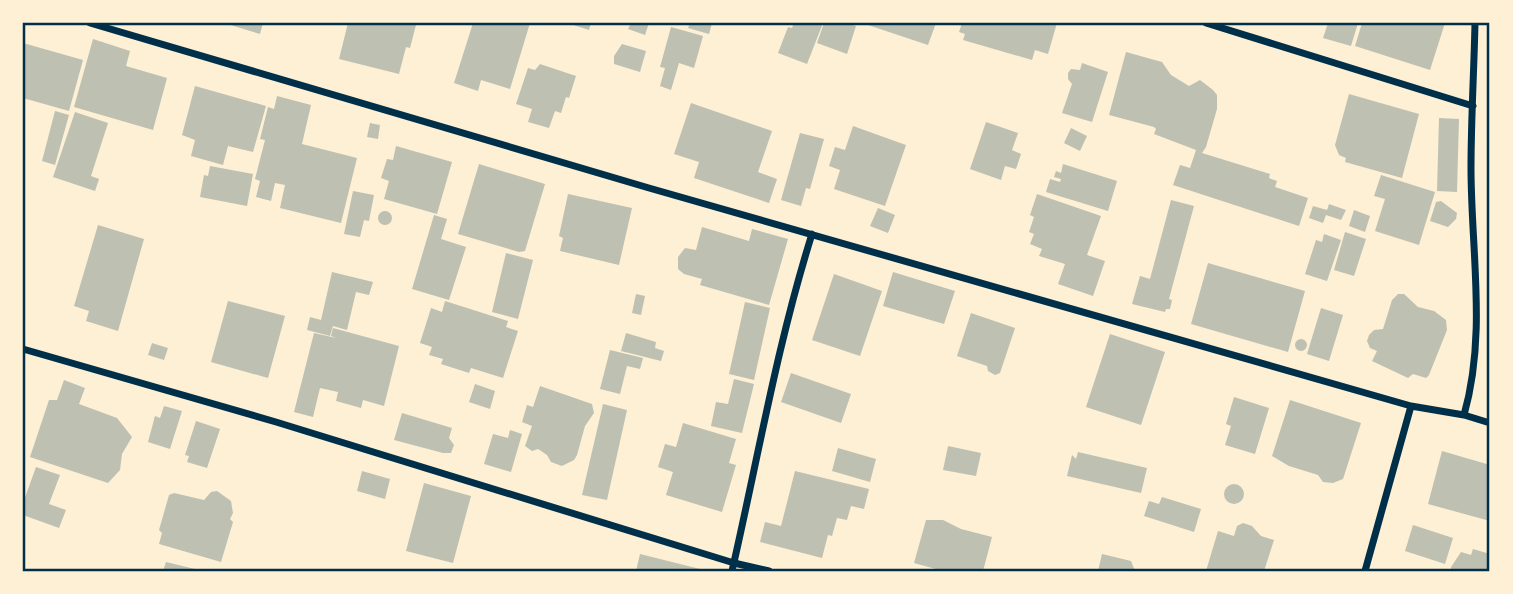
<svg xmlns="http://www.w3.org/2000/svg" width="1513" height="594" viewBox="0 0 1513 594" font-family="Raleway,sans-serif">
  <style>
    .building { fill: #bec0b2 }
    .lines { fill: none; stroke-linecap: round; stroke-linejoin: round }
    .minor { stroke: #003049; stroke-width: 7 }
    .neatline { fill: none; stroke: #003049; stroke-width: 2.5 }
  </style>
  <rect width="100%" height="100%" fill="#fdf0d5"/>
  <!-- building -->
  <path class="building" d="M 224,23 L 263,23 L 260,34 Z
    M 348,23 L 407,23 L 416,25 L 410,48 L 406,47 L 399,74 L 339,59 Z
    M 473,23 L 530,23 L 510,89 L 481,80 L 478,91 L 454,83 Z
    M 567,23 L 591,23 L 589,30 Z
    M 631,23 L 649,23 L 645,35 L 628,29 Z
    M 690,23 L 712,23 L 709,34 L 688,28 Z
    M 794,23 L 823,23 L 807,64 L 778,53 L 788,27 L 792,28 Z
    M 824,23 L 847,23 L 856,26 L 847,54 L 817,43 Z
    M 862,23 L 936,23 L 928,45 Z
    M 962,23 L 1057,23 L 1048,54 L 1035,50 L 1032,60 L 963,40 L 965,34 L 959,32 Z
    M 1328,23 L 1358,23 L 1351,46 L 1323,38 Z
    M 1362,23 L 1445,23 L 1430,70 L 1355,46 Z
    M 671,27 L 703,36 L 694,68 L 679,63 L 671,90 L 660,86 L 665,68 L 660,67 Z
    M 93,39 L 130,51 L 126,66 L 167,78 L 153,130 L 74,107 Z
    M 23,43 L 83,60 L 69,111 L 23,98 Z
    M 622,44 L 646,51 L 640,72 L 614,64 L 614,56 Z
    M 1126,52 L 1162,62 L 1171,75 L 1189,86 L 1200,80 L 1213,90 L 1217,95 L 1217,109 L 1206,147 L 1202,153 L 1270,174 L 1269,178 L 1277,181 L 1275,187 L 1308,198 L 1299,226 L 1173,185 L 1180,165 L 1190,168 L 1196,150 L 1154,134 L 1156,129 L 1154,127 L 1109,115 Z
    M 1082,63 L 1108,72 L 1092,122 L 1062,113 L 1072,84 L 1068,79 L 1068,73 L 1071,69 L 1080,70 Z
    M 540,64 L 576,76 L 569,98 L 566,97 L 561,113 L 555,111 L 549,128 L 528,122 L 532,109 L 516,104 L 528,68 L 535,70 Z
    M 195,86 L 266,106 L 253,152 L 228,146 L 223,165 L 191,156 L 195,140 L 182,135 Z
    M 1349,94 L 1419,114 L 1402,178 L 1345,162 L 1346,158 L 1339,155 L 1335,145 Z
    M 277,96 L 311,105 L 302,144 L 357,158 L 341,223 L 280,208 L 285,185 L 275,183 L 271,201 L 256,197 L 260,181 L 255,179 L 265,140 L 260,139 L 268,107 L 274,109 Z
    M 691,103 L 772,131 L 758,172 L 777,179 L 769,203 L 694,178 L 699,162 L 674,154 Z
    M 55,111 L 69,115 L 55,165 L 42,161 Z
    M 75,112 L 108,123 L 91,176 L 99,179 L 95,191 L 53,177 Z
    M 1439,118 L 1459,119 L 1457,192 L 1437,191 Z
    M 986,122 L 1018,133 L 1012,150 L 1021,154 L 1016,169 L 1005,166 L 1001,180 L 970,169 Z
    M 370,123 L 380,125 L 378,139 L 367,137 Z
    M 853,126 L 906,145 L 885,206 L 834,189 L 840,170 L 829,166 L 835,147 L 845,150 Z
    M 1071,128 L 1087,136 L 1080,151 L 1064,143 Z
    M 800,133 L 824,139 L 810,189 L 806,188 L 801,206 L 781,200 Z
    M 396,146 L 452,162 L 437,214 L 384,199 L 389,181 L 381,178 L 387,159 L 393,160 Z
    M 479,164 L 545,184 L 525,251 L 519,252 L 458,234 Z
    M 1063,164 L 1117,181 L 1108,211 L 1046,192 L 1050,179 L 1060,182 L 1061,179 L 1054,177 L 1056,171 L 1061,173 Z
    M 210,166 L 253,174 L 247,206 L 200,197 L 204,175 L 208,176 Z
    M 1381,175 L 1435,192 L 1419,245 L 1375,231 L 1385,199 L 1374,196 Z
    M 353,191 L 374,195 L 369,221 L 364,220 L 360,237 L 344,234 Z
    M 568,194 L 632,208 L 619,265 L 560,251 L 563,238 L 559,236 Z
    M 1037,194 L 1101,216 L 1087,255 L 1105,261 L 1093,296 L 1058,284 L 1065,264 L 1039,256 L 1042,249 L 1030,244 L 1034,234 L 1029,232 L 1034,217 L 1030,215 Z
    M 1171,200 L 1194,206 L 1169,299 L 1172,300 L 1170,309 L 1166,309 L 1165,312 L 1132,304 L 1140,276 L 1150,279 Z
    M 1441,201 L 1457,213 L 1456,219 L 1448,227 L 1430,221 L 1436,202 Z
    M 1329,204 L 1346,210 L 1341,220 L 1326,215 L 1323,223 L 1309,218 L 1313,206 L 1327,210 Z
    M 878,208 L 895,215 L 888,233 L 870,226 Z
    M 1354,210 L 1370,216 L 1365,232 L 1349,226 Z
    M378 218a7 7 0 1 1 14 0a7 7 0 1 1-14 0Z
    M 434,215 L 447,219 L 441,239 L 466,247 L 449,300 L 412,289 Z
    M 98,225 L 144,239 L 118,331 L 86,321 L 89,311 L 74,306 Z
    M 702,227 L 749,241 L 752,229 L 788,239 L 769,305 L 700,285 L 702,279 L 684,274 L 678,269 L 678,257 L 685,248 L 696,250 Z
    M 1345,232 L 1366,239 L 1354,276 L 1334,270 Z
    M 1324,234 L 1341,240 L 1327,281 L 1305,274 L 1316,240 L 1322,242 Z
    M 506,253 L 533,260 L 518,319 L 492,312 Z
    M 1208,263 L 1305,291 L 1288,352 L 1191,324 Z
    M 332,272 L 373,282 L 369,295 L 356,292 L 347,330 L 333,326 L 330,336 L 307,330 L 310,317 L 321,320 Z
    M 893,272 L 955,291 L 944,324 L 883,306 Z
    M 834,274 L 882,291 L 860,356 L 812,340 Z
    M 636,294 L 645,296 L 641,315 L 632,313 Z
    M 1398,294 L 1404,294 L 1418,307 L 1434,311 L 1446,320 L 1447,330 L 1429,375 L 1426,378 L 1413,374 L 1408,378 L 1372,361 L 1377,351 L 1370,348 L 1367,341 L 1369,335 L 1374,330 L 1383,329 L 1392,300 Z
    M 228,301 L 285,316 L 268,378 L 211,362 Z
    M 445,301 L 508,321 L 506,327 L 518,331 L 503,378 L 471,368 L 469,373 L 441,364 L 443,359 L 429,355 L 432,347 L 420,343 L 431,308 L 442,312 Z
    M 745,302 L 770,308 L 754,380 L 729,374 Z
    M 1321,308 L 1343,315 L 1329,361 L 1307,354 Z
    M 971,313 L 1015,328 L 1000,373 L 995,375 L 988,371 L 987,366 L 957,356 Z
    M 333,328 L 399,346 L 384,406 L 363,400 L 361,408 L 336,401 L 338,392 L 320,388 L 313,417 L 294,412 L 314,333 L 336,338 L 331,336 Z
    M 626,333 L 656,342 L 655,348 L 664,351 L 661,361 L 621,351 Z
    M 1110,334 L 1165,352 L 1141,425 L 1086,407 Z
    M1295 345a6 6 0 1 1 12 0a6 6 0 1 1-12 0Z
    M 152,343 L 168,348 L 164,360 L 148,355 Z
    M 610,350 L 643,358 L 640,369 L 627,366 L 620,394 L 600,389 Z
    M 791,373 L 851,394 L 841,423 L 781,402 Z
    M 734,379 L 754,384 L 742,433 L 711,426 L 716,402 L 728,404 Z
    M 64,380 L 85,388 L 79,404 L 117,418 L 132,437 L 122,454 L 120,470 L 108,483 L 30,457 L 49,400 L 57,400 Z
    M 475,384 L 495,391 L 490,409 L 469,402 Z
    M 540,386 L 592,404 L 594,413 L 585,426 L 577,455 L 574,460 L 562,466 L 551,462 L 547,455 L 538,449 L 532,451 L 525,446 L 532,426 L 522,422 L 527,405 L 533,407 Z
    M 1234,397 L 1269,408 L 1255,454 L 1225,445 L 1231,426 L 1226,424 Z
    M 1290,400 L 1361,423 L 1343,479 L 1333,483 L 1323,482 L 1318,475 L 1289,466 L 1272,456 Z
    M 603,404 L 627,410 L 607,500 L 582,495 Z
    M 164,406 L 182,411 L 170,449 L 148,442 L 155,416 L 160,418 Z
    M 402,413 L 452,428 L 449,438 L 454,445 L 451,453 L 443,453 L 394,440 Z
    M 196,421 L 220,429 L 207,468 L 187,462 L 189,456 L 185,455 Z
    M 683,423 L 736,439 L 729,463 L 736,465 L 722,512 L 666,495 L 673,472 L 658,467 L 665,444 L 676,447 Z
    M 510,430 L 522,434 L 511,472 L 484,464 L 493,434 L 508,438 Z
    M 948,446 L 981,453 L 976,476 L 943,470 Z
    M 838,448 L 876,459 L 870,482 L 832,471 Z
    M 1442,451 L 1490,465 L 1490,521 L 1428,504 Z
    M 1078,452 L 1147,468 L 1141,493 L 1067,476 L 1072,455 L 1076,459 Z
    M 36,467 L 60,475 L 49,504 L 66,510 L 59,528 L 23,515 L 23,503 Z
    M 362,471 L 390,479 L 385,499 L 357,491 Z
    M 795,471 L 869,489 L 864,509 L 851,506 L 847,520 L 837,518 L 832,536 L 828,535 L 822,558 L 760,542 L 765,522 L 781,526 Z
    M 424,483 L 471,496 L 453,563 L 406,551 Z
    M1224 494a10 10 0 1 1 20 0a10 10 0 1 1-20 0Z
    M 217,491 L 231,501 L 233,513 L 230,519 L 233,522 L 221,562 L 159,544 L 162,533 L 159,530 L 169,495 L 174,493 L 204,500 L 211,492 Z
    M 1162,497 L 1201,509 L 1194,532 L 1144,516 L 1149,501 L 1159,504 Z
    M 926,520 L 943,520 L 961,529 L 992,537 L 983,571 L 943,571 L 914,563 Z
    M 1243,523 L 1252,526 L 1261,536 L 1274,540 L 1264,571 L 1206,571 L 1218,531 L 1234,536 L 1237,526 Z
    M 1413,525 L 1453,538 L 1445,564 L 1405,551 Z
    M 1473,549 L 1490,554 L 1490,571 L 1451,571 L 1451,567 L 1461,552 L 1471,555 Z
    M 640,554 L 704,570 L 704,571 L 636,571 Z
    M 1102,554 L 1131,561 L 1135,571 L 1098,571 Z
    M 166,562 L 199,570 L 198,571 L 163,571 Z"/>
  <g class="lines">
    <!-- minor -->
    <path class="minor" d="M 90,23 L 649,188 L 1411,406 L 1464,415 L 1490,423
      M 1206,23 L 1473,106
      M 23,349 L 276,422 L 734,563 L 769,571
      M 1464,415 C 1487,334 1471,251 1471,168 C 1471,120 1474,71 1475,23
      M 732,571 C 758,458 777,345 812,234
      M 1365,571 L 1411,406"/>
  </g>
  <!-- border -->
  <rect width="1513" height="594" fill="none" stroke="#fdf0d5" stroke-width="49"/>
  <rect x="24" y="24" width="1464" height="546" class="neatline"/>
</svg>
